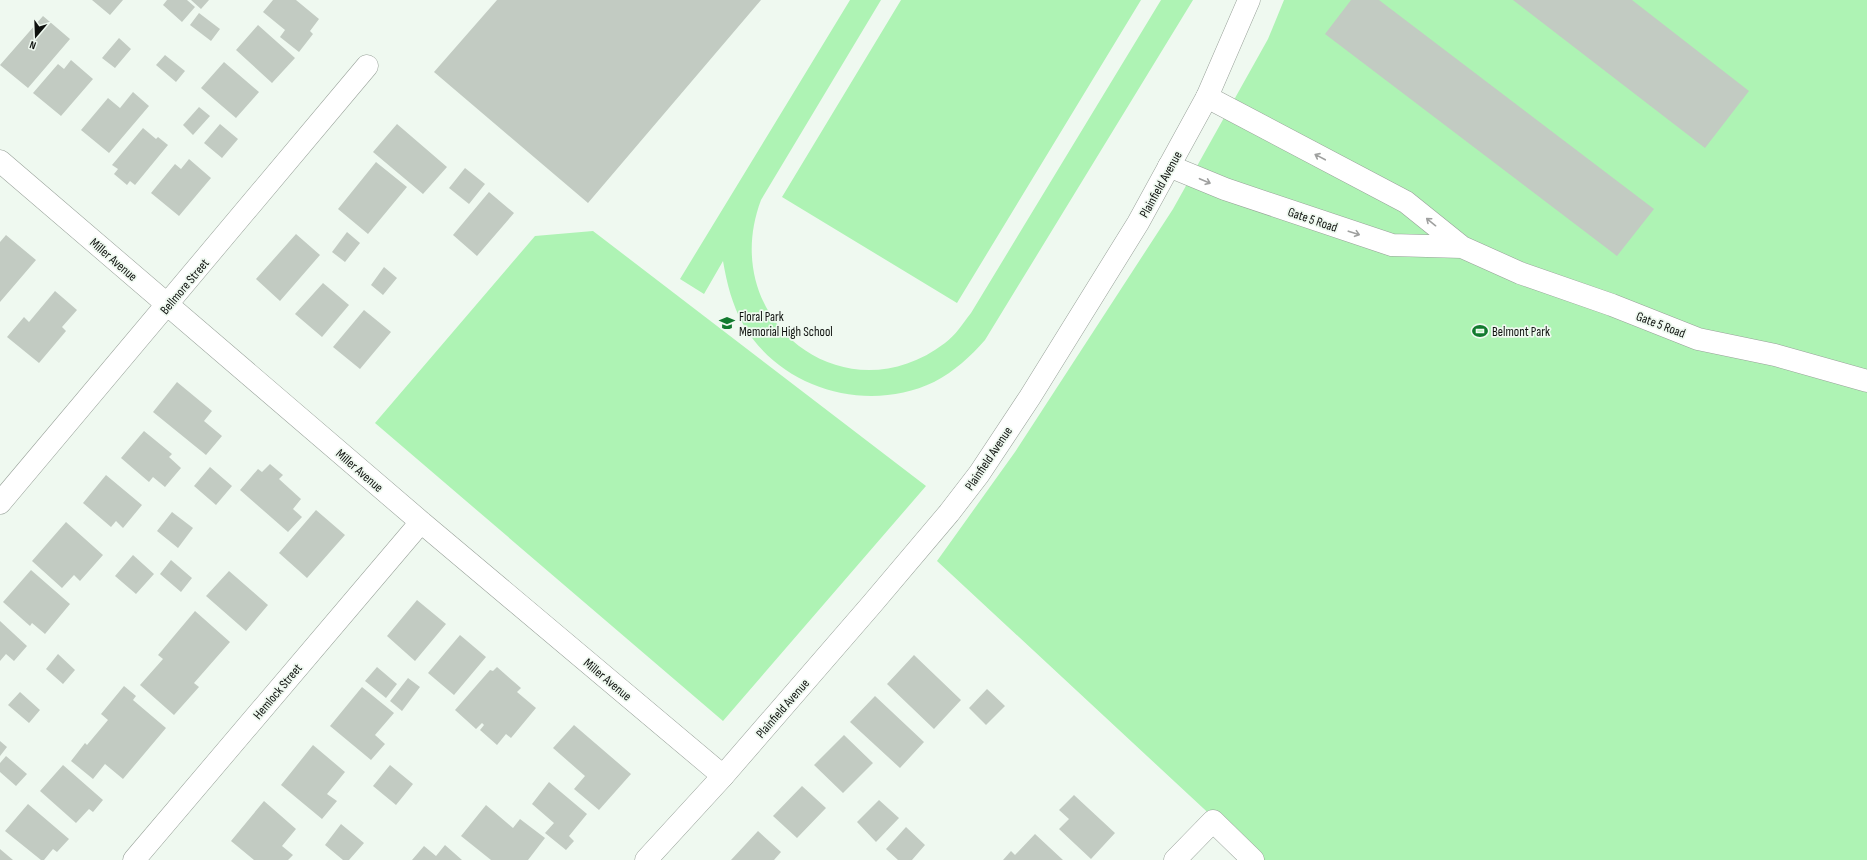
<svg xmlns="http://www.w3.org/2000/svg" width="1867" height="860" viewBox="0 0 1867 860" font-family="'Sofia Sans Condensed',sans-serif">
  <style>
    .green { fill: #aef3b4 }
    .building { fill: #c2cbc2 }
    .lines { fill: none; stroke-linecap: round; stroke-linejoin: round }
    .minor-casing { stroke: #98a199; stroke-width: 23 }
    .secondary-casing { stroke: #98a199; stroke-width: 23 }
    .minor { stroke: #fff; stroke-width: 22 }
    .secondary { stroke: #fff; stroke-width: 22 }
    .oneway { stroke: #9fa09f }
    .labels { text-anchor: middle; stroke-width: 3.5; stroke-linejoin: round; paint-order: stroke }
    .street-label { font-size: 13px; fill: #0e110e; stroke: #eff9f0 }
    .poi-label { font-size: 13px; fill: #0e110e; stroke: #eff9f0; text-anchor: start }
  </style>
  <rect width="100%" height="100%" fill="#eff9f0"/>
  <!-- green -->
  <path class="green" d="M 850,0 L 881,0 L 761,200 C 716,320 844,420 945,343 C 956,335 963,323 971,313 L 1161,0 L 1193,0 L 985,340 C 970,357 955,371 934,382 C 867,414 780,389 743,324 C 732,304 727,284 723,261 L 704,294 L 680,279 Z
    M 901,0 L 1141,0 L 957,303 L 782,197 Z
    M 1284,0 L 1867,0 L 1867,860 L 1259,860 L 937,561 L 1015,452 L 1173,209 L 1268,39 Z
    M 593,231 L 926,486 L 723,721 L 375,423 L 535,236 Z"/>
  <!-- building -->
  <path class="building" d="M 92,0 L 123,0 L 110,15 Z
    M 167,0 L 187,0 L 195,7 L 182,22 L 163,5 Z
    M 191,0 L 209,0 L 201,9 Z
    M 273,0 L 296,0 L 319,19 L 310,31 L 313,34 L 299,52 L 280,37 L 285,30 L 263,12 Z
    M 497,0 L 761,0 L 588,203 L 434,72 Z
    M 1351,0 L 1379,0 L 1654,209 L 1617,256 L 1325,34 Z
    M 1513,0 L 1632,0 L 1749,91 L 1705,148 Z
    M 199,13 L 220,29 L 211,41 L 190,25 Z
    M 43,16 L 70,39 L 28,88 L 0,65 Z
    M 258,25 L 295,58 L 272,83 L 236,50 Z
    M 119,38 L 131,49 L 115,68 L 102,58 Z
    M 165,55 L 185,71 L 176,82 L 156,65 Z
    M 71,60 L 93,79 L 61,116 L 33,93 L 58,64 L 64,69 Z
    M 224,62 L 259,92 L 236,118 L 201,88 Z
    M 133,92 L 149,106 L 109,153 L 81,130 L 108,98 L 120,108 Z
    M 199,107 L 210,116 L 193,135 L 183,125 Z
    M 220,124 L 238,139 L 222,158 L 204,143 Z
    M 397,124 L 447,167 L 423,194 L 373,152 Z
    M 143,128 L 156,139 L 158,137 L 168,145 L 135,185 L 130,181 L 127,185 L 114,174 L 118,169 L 112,165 Z
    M 189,159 L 211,178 L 179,216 L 151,193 L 175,164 L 181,169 Z
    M 376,162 L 407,187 L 368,234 L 338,209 Z
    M 465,168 L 485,184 L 469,204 L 449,188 Z
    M 489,192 L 514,213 L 477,256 L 453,235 Z
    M 347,232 L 360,243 L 345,262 L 332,252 Z
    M 296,234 L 320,255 L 280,301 L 256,279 Z
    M 6,235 L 36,260 L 0,302 L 0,242 Z
    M 384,267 L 397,278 L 383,295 L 371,285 Z
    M 323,283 L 349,305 L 322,337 L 295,314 Z
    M 55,291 L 77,310 L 62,327 L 66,331 L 39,363 L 7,337 L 24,317 L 29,322 Z
    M 364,310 L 391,332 L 360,369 L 333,347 Z
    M 177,382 L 212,411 L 204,421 L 222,436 L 206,455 L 153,412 Z
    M 144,431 L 172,454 L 169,457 L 181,468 L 165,487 L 153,477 L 149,482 L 121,458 Z
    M 270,464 L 283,475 L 279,479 L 301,499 L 293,509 L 302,517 L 288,532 L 240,490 L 258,469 L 262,472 Z
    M 210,467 L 232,486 L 216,505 L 194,486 Z
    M 106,475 L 142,505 L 123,528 L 116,521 L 111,527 L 83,503 Z
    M 316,510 L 345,535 L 307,578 L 279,553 Z
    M 172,512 L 193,528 L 178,548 L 157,531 Z
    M 66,522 L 103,555 L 80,581 L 74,575 L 62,588 L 32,561 Z
    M 133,555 L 154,574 L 136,594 L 115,576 Z
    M 171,560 L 192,578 L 181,592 L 160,574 Z
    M 31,570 L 70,604 L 45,634 L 32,623 L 30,626 L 3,602 Z
    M 229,571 L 268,605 L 246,631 L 206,596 Z
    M 417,600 L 446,624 L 415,661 L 387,636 Z
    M 195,611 L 230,642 L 194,683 L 199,687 L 174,715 L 140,685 L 163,659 L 158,655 Z
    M 0,621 L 27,646 L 14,661 L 6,654 L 0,661 Z
    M 460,635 L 486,657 L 454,695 L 428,673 Z
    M 58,654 L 75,670 L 63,684 L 46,669 Z
    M 914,655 L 961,700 L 934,729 L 887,684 Z
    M 377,667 L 397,684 L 386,698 L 365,681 Z
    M 497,667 L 521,688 L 517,692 L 536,708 L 511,738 L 506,734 L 497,745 L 480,730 L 484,725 L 482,723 L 476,729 L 455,710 L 490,670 L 493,671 Z
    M 408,678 L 420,687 L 402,711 L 390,701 Z
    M 124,686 L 136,696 L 133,700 L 166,728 L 123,779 L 105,764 L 93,779 L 71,761 L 85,743 L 87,745 L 108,720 L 101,714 Z
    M 362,687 L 394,713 L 375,735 L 385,744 L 371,760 L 330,726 Z
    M 987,689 L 1005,706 L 986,725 L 969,708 Z
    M 20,692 L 40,710 L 29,723 L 8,705 Z
    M 875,696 L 924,742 L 900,768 L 850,722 Z
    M 574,725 L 631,774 L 599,810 L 574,789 L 585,776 L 553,748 Z
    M 844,735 L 873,763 L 843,793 L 814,765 Z
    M 0,741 L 7,747 L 0,756 Z
    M 313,745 L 345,772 L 327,794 L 337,801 L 322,819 L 281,785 Z
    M 6,756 L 27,774 L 16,786 L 0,772 L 0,763 Z
    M 63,765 L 103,800 L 93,812 L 89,809 L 76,823 L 40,791 Z
    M 390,765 L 413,784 L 396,805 L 373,786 Z
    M 549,782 L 587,814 L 569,836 L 574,841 L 566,850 L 545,833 L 554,823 L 532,804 Z
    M 802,786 L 826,808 L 797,838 L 773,816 Z
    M 1074,795 L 1115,833 L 1091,859 L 1059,829 L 1069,819 L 1059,810 Z
    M 879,800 L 899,818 L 876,842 L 857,822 Z
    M 264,801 L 296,829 L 282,846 L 293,855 L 288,860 L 254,860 L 231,841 Z
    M 28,804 L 69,839 L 57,852 L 53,849 L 44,860 L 41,860 L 5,831 Z
    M 486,805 L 513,828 L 520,819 L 545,838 L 528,860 L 491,860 L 461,836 Z
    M 341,824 L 364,843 L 349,860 L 343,860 L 325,845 Z
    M 906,827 L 925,845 L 912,860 L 898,860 L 886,849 Z
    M 758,831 L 781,852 L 774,860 L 731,860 Z
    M 1035,834 L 1063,860 L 1003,860 L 1011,851 L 1015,855 Z
    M 445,845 L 462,860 L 412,860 L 424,846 L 436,856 Z
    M 0,849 L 13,860 L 0,860 Z"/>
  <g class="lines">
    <defs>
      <path id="minor" d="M 1207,97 L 1406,202 L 1462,247 L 1520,273 L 1612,305 L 1698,339 L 1775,355 L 1867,381
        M 0,161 L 421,522 L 723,776
        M 1169,166 L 1225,189 L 1392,245 L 1462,247
        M 0,503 L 367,66
        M 134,860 L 421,522
        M 1175,860 L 1213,821 L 1253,860"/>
      <path id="secondary" d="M 646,860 L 723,776 L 872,604 L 949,513 L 979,474 L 1030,397 L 1138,223 L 1207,97 L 1249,0"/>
    </defs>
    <!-- minor casing -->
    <use href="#minor" class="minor-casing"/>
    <!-- secondary casing -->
    <use href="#secondary" class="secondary-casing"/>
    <!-- minor -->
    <use href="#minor" class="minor"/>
    <!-- secondary -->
    <use href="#secondary" class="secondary"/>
  </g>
  <!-- one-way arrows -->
  <defs><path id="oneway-shaft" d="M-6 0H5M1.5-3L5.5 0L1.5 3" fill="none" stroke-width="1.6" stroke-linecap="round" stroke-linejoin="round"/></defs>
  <g class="oneway">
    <use href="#oneway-shaft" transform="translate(1320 157) rotate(-152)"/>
    <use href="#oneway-shaft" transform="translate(1205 181) rotate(23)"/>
    <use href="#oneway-shaft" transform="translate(1431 222) rotate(-141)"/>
    <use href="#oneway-shaft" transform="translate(1354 233) rotate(18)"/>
  </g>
  <!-- icons -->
  <defs>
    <symbol id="school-bare" viewBox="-9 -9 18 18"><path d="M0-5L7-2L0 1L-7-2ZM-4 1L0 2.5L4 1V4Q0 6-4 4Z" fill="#117a2e" stroke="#eff9f0" stroke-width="2.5" paint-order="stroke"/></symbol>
    <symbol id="stadium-bare" viewBox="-9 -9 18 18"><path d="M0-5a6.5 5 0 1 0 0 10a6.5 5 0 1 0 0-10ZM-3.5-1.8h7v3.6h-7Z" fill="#117a2e" stroke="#eff9f0" stroke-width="2.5" paint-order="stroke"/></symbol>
  </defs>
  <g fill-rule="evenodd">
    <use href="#school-bare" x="716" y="312" width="22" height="22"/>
    <use href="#stadium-bare" x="1469" y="320" width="22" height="22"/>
  </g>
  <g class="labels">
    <!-- street labels -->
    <g class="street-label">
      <text transform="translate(1160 184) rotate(-61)" y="5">Plainfield Avenue</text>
      <text transform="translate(1313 219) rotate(19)" y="5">Gate 5 Road</text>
      <text transform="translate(114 259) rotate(41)" y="5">Miller Avenue</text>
      <text transform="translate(184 286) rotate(-50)" y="5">Bellmore Street</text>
      <text transform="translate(1661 324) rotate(21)" y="5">Gate 5 Road</text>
      <text transform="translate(988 458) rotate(-56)" y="5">Plainfield Avenue</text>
      <text transform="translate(360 470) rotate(41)" y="5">Miller Avenue</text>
      <text transform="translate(608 679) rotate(40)" y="5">Miller Avenue</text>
      <text transform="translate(277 691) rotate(-50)" y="5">Hemlock Street</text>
      <text transform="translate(782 708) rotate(-49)" y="5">Plainfield Avenue</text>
    </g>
    <!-- poi labels -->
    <g class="poi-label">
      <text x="739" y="321">Floral Park<tspan x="739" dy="15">Memorial High School</tspan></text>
      <text x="1492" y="336">Belmont Park</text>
    </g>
  </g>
  <!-- north arrow -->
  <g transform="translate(36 36) rotate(199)" stroke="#eff9f0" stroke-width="3" paint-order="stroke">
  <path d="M0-3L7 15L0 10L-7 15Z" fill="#0e110e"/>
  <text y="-6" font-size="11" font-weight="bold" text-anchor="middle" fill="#0e110e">N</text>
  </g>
</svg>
